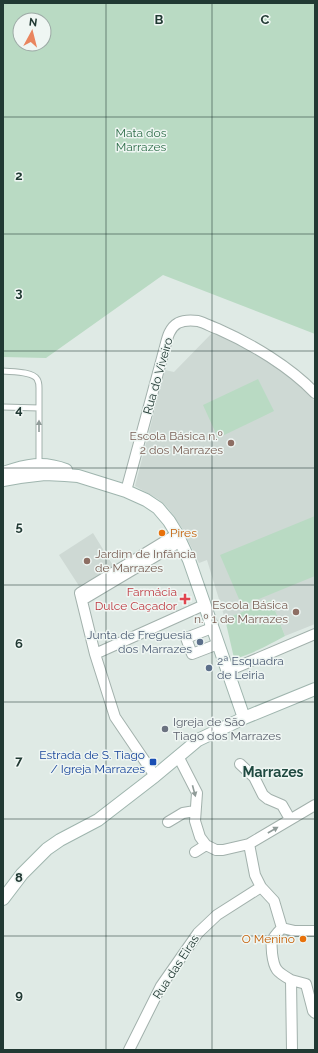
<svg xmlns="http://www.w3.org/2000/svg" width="318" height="1053" viewBox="0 0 318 1053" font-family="Raleway,sans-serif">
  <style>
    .built { fill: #ced9d4 }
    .green { fill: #b9dac3; fill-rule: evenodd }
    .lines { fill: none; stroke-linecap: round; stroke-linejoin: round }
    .lane-casing { stroke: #a2b1ac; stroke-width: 7 }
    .street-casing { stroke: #a2b1ac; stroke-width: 12 }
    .secondary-casing { stroke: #9fb5ae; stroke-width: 14 }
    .lane { stroke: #fff; stroke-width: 5 }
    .street { stroke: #fff; stroke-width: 10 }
    .secondary { stroke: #fff; stroke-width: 12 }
    .oneway { fill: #909c99 }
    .grid { fill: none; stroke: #213933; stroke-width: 1; stroke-opacity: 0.55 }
    .education-dot { fill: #8d6e63; stroke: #eff6f3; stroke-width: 1.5 }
    .food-dot { fill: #e8710a; stroke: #eff6f3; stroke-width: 1.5 }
    .health-dot { fill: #e0444e; stroke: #eff6f3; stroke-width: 1.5 }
    .service-dot { fill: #5c6f8a; stroke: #eff6f3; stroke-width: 1.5 }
    .worship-dot { fill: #6b7280; stroke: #eff6f3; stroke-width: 1.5 }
    .transit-dot { fill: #1a4fb4; stroke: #eff6f3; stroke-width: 1.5 }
    .labels { text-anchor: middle; stroke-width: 3; stroke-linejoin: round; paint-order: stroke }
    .park-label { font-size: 12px; fill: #2e6d49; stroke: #eff6f3 }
    .street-label { font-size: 12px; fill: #213933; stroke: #eff6f3 }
    .education-label { font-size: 12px; fill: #785e54; stroke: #eff6f3; text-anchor: end }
    .food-label { font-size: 12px; fill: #c56008; stroke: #eff6f3; text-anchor: start }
    .health-label { font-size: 12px; fill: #be3a42; stroke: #eff6f3; text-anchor: end }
    .service-label { font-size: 12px; fill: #4e5e75; stroke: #eff6f3; text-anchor: end }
    .worship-label { font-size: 12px; fill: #5b616d; stroke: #eff6f3; text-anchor: start }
    .transit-label { font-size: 12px; fill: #164399; stroke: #eff6f3; text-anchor: end }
    .quarter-label { font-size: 14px; font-weight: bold; fill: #1f4940; stroke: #eff6f3 }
    .grid-label { font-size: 13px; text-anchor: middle; font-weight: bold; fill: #213933; stroke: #eff6f3; stroke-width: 3; stroke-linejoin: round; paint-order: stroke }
  </style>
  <rect width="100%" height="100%" fill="#dfeae5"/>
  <!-- built -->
  <path class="built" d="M 213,332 L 224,336 L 253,352 L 280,370 L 299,385 L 315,401 L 315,624 L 285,636 L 271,600 L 225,619 L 207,560 L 199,563 L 182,528 L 168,508 L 158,499 L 135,486 L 165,370 L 174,372 Z
    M 93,533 L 114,567 L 79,586 L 59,555 Z"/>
  <!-- green -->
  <path class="green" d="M 3,3 L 315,3 L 315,334 L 163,275 L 46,358 L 3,357 ZM 20,20 L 44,20 L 44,44 L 20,44 Z
    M 258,379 L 274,411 L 218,438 L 203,405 Z
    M 315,516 L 315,576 L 242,606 L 220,555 Z
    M 271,600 L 285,636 C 274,642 245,658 234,658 L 225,619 Z"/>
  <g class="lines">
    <defs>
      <path id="lane" d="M 3,371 C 11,372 32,371 37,379 C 39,382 39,385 39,388 L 39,466
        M 3,407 L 39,408"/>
      <path id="street" d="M 126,491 L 165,347 C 167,339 169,328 178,323 C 184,320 191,320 198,321 C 205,323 212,327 218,329 C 252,344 290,367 315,393
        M 82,600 L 181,541
        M 212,628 L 186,638 L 192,654 L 218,644
        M 95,654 L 204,605
        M 228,671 L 315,634
        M 178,756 L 197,793 L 195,821 L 200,837 L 206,845 L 216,850 L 223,850 L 249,844 L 315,805
        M 240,764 L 254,777 L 263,795 L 268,799 L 282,805 L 290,819
        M 155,776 L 115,717 L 95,654 L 80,593 L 177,534
        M 168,822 L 183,813 L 195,811
        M 249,844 L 255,875 L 261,887 L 274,901 L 282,928 L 295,931 L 315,931
        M 195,852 L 206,845
        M 282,928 C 278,932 274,936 272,941 C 271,945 272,949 272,953 C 274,970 277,972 291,980 L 292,1050
        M 291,980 L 306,984 L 313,1011 L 315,1013
        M 129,1050 L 161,986 L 198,933 L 217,915 L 261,887"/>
      <path id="secondary" d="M 3,473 C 26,465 43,461 66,470
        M 3,480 L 20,477 L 45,474 L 65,475 L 78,476 L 126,491 L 146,500 L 158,508 L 169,521 L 177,534 L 189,560 L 244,718
        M 3,899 L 22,874 L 47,849 L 60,840 L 98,820 L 155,776 L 198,740 L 244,718 L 315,689"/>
    </defs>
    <!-- lane casing -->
    <use href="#lane" class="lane-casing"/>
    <!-- street casing -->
    <use href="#street" class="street-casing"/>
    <!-- secondary casing -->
    <use href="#secondary" class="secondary-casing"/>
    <!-- lane -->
    <use href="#lane" class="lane"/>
    <!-- street -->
    <use href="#street" class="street"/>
    <!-- secondary -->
    <use href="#secondary" class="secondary"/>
  </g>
  <!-- one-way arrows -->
  <defs><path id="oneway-solid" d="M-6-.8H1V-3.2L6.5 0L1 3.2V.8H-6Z"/></defs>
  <g class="oneway">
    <use href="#oneway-solid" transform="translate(39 426) rotate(-90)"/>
    <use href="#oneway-solid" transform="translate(194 791) rotate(75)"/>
    <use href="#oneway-solid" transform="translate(273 830) rotate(-30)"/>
  </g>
  <!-- grid -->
  <path class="grid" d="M 106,3 L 106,1050M 212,3 L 212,1050M 3,117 L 315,117M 3,234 L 315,234M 3,351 L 315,351M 3,468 L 315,468M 3,585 L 315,585M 3,702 L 315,702M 3,819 L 315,819M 3,936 L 315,936"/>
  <!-- markers -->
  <g class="education-dot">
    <circle cx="231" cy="443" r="4"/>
    <circle cx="87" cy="561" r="4"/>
    <circle cx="296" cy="612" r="4"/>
  </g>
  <g class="food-dot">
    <circle cx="162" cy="533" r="4"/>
    <circle cx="303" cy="939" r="4"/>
  </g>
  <path class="health-dot" d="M183 593h4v4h4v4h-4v4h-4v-4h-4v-4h4z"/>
  <g class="service-dot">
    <circle cx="200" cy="642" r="4"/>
    <circle cx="209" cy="668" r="4"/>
  </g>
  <circle class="worship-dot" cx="165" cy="729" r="4"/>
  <rect class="transit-dot" x="149" y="758" width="8" height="8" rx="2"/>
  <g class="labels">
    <!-- park labels -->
    <g class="park-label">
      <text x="141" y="137">Mata dos<tspan x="141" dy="14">Marrazes</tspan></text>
    </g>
    <!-- street labels -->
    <g class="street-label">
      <text transform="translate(158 376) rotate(-74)" y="4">Rua do Viveiro</text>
      <text transform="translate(176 967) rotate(-57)" y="4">Rua das Eiras</text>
    </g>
    <!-- education labels -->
    <g class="education-label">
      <text x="223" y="440">Escola Básica n.º<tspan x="223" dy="14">2 dos Marrazes</tspan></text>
      <text x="95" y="558" text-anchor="start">Jardim de Infância<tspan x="95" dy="14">de Marrazes</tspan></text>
      <text x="288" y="609">Escola Básica<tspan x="288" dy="14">n.º 1 de Marrazes</tspan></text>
    </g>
    <!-- food labels -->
    <g class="food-label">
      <text x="170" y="537">Pires</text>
      <text x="295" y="943" text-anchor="end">O Menino</text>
    </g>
    <!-- health labels -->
    <g class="health-label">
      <text x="177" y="596">Farmácia<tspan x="177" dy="14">Dulce Caçador</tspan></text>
    </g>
    <!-- service labels -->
    <g class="service-label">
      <text x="192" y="639">Junta de Freguesia<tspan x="192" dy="14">dos Marrazes</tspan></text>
      <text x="217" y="665" text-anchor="start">2ª Esquadra<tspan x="217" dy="14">de Leiria</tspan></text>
    </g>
    <!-- worship labels -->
    <g class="worship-label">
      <text x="173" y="726">Igreja de São<tspan x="173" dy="14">Tiago dos Marrazes</tspan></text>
    </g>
    <!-- transit labels -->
    <g class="transit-label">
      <text x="145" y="759">Estrada de S. Tiago<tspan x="145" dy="14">/ Igreja Marrazes</tspan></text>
    </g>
    <!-- quarter labels -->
    <g class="quarter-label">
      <text x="273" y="777">Marrazes</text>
    </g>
  </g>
  <g class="grid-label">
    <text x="159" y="24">B</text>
    <text x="265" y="24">C</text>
    <text x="19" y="180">2</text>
    <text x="19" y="297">3</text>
    <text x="19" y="414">4</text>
    <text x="19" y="531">5</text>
    <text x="19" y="648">6</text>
    <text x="19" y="765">7</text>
    <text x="19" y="882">8</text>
    <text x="19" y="999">9</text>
  </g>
  <!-- border -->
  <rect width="318" height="1053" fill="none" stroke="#213933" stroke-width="8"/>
  <!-- north arrow -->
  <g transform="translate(32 32) rotate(7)"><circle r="19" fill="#eff6f3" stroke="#9daaa6"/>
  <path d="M0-3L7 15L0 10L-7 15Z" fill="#e9855e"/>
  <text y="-6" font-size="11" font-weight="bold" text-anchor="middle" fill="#213933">N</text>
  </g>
</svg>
